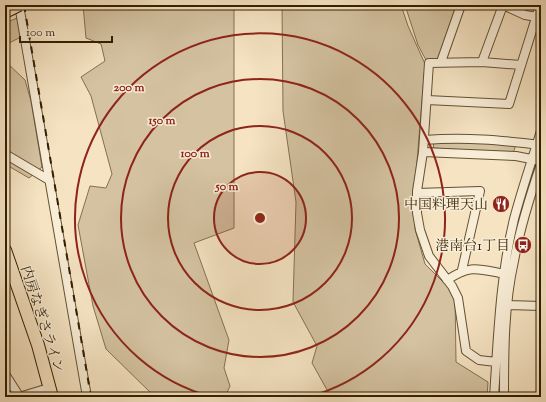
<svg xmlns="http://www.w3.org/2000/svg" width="546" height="402" viewBox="0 0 546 402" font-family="'Sorts Mill Goudy','Noto Serif JP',serif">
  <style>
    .green { fill: #d4c2a1; stroke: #847051 }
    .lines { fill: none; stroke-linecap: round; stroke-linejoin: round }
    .minor-casing { stroke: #645031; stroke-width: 10 }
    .highway-casing { stroke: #331f01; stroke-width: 14 }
    .minor { stroke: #f8edd7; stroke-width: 8 }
    .highway { stroke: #f5e3c2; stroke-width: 12 }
    .rail { stroke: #331f01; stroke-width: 2; stroke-dasharray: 7 7; stroke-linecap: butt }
    .highway-bridge-casing { stroke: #331f01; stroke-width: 14; stroke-linecap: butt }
    .highway-bridge { stroke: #f5e3c2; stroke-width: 12 }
    .ring { fill: none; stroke: #8f2418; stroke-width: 2 }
    .labels { text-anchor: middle; stroke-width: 3; stroke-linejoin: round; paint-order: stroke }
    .poi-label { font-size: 14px; fill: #331f01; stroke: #f8edd7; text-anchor: end }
    .street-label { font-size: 14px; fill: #331f01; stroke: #f8edd7 }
    .centre { fill: #8f2418; stroke: #f8edd7; stroke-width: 2 }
    .ring-label { font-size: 12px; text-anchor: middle; font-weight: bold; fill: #8f2418; stroke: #f8edd7; stroke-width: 3; stroke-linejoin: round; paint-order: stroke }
  </style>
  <rect width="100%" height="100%" fill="#f5e3c2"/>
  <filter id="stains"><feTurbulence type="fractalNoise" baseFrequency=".005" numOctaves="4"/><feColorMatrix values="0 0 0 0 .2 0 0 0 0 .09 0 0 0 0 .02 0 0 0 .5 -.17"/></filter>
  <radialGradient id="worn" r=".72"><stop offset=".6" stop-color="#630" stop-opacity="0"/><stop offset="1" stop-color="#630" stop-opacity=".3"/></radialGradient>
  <!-- green -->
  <path class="green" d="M 83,5 L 234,5 L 234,228 L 194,243 L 229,340 L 224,368 L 230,386 L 225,397 L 155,397 L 106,349 L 93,306 L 78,225 L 90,186 L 106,188 L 112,174 L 91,96 L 81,77 L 105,61 L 101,44 L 86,38 Z
    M 282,5 L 401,5 L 408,26 L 425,64 L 414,198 L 415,229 L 425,264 L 455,294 L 456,362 L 488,382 L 487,397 L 331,397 L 312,363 L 317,346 L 293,302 L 296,202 L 283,111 Z
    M 405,5 L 457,5 L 440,58 L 436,60 L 426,60 L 418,45 Z
    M 17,18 L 21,37 L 5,45 L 5,23 Z
    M 5,61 L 25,80 L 31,101 L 42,167 L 29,178 L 5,164 Z
    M 453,141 L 516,145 L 513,153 L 433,148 L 434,143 Z"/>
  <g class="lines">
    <defs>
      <path id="minor" d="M 19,5 L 87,397
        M 503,5 L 525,15 L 537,17
        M 441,62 L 461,5
        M 482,62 L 503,5
        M 427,100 L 509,104 L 540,5
        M 424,140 C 466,137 499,140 541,145
        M 423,152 L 516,156 L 536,160
        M 5,154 L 49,180
        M 417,193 L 480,191 L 462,270
        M 447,280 C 471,264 478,269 505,274
        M 508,305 L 541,306
        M 496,362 L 479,360 L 466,351 L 458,298 L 452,286 L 429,256 L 420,230 L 417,213 L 417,191 L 423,152 L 429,63 L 482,62 L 521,65
        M 5,374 L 19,396
        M 19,397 L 42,390
        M 494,397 C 498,338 500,277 514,219 C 522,189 532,160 541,131
        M 504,397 C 504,352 504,305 514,261 C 520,228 530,196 541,164"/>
      <path id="highway" d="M 5,250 L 38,345 L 52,397"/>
    </defs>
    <!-- minor casing -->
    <use href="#minor" class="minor-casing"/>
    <!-- highway casing -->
    <use href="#highway" class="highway-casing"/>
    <!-- minor -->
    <use href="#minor" class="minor"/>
    <!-- highway -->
    <use href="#highway" class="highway"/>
    <!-- rail -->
    <path class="rail" d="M 24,5 L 91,397"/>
    <defs>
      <path id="highway-bridge" d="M 5,12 L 19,5"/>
    </defs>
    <!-- highway-bridge casing -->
    <use href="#highway-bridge" class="highway-bridge-casing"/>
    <!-- highway-bridge -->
    <use href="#highway-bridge" class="highway-bridge"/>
  </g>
  <!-- distance rings -->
  <circle cx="260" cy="218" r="46" fill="#8f2418" fill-opacity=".12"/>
  <g class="ring">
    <circle cx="260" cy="218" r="46"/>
    <circle cx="260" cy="218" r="92"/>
    <circle cx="260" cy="218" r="139"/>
    <path d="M212 397A185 185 0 1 1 308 397"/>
  </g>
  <!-- icons -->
  <defs>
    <symbol id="restaurant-disc" viewBox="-11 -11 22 22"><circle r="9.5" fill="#8f2418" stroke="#f8edd7"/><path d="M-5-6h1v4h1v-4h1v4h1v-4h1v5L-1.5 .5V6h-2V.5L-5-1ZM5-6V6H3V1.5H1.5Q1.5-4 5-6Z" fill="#fff"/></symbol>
    <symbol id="bus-disc" viewBox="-11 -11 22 22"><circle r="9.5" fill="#8f2418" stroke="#f8edd7"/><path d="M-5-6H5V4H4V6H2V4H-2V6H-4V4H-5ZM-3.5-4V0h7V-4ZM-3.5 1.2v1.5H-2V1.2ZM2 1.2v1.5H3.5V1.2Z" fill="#fff"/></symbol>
  </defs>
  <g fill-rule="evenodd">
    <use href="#restaurant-disc" x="491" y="194" width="20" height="20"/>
    <use href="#bus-disc" x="513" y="235" width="20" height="20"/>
  </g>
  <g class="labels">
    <!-- poi labels -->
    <g class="poi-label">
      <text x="488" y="209">中国料理天山</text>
      <text x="510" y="250">港南台1丁目</text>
    </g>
    <!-- street labels -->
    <g class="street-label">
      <text transform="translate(43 319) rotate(72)" y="5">内房なぎさライン</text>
    </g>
  </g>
  <circle cx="260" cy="218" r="6" class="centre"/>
  <g class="ring-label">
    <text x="129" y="91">200 m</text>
    <text x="162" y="124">150 m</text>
    <text x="195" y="157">100 m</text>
    <text x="227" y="190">50 m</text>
  </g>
  <!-- margin -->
  <rect width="546" height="402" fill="none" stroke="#f5e3c2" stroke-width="20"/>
  <rect x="6" y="6" width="534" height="390" fill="none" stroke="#331f01" stroke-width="2"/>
  <rect x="10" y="10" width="526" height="382" fill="none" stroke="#331f01"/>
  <!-- scale -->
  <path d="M20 36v6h92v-6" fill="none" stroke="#331f01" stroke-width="2"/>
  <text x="26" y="36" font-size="12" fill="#331f01" stroke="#f8edd7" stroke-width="3" paint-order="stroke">100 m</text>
  <rect width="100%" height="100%" filter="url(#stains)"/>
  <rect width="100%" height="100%" fill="url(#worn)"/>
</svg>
